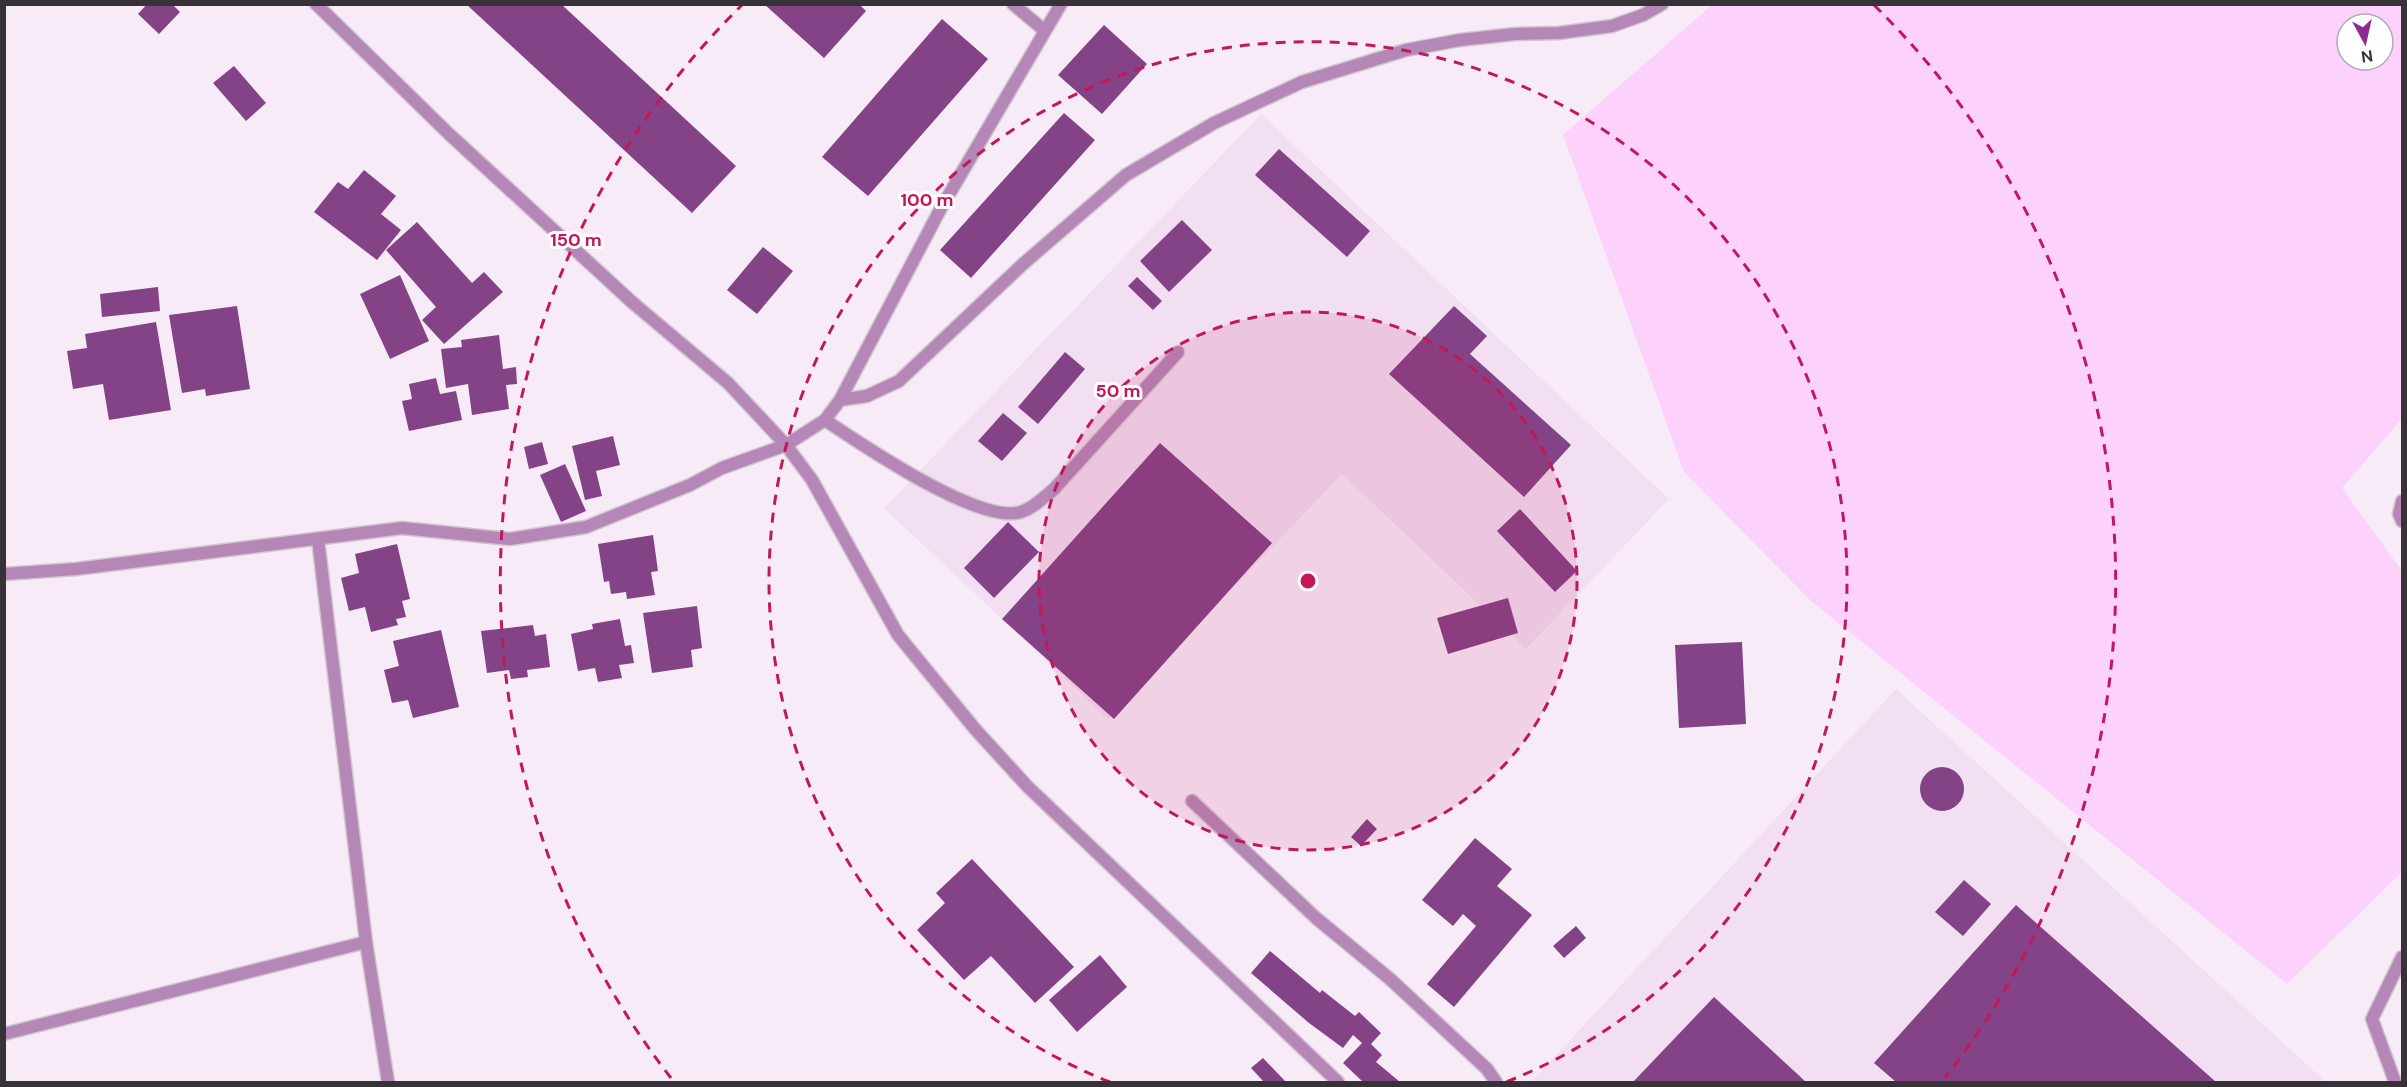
<svg xmlns="http://www.w3.org/2000/svg" width="2407" height="1087" viewBox="0 0 2407 1087" font-family="'DM Sans',sans-serif">
  <style>
    .built { fill: #f2dff2 }
    .green { fill: #fcd2fd; fill-rule: evenodd }
    .building { fill: #834386 }
    .lines { fill: none; stroke-linecap: round; stroke-linejoin: round }
    .service-casing { stroke: #d1c6d1; stroke-width: 15 }
    .minor-casing { stroke: #d1c6d1; stroke-width: 15 }
    .service { stroke: #b487b6; stroke-width: 12 }
    .minor { stroke: #b487b6; stroke-width: 12 }
    .ring { fill: none; stroke: #c2185b; stroke-width: 3; stroke-dasharray: 10 8 }
    .centre { fill: #c2185b; stroke: #fff; stroke-width: 3 }
    .ring-label { font-size: 18px; text-anchor: middle; font-weight: bold; fill: #c2185b; stroke: #fff; stroke-width: 6; stroke-linejoin: round; paint-order: stroke }
  </style>
  <rect width="100%" height="100%" fill="#f8ebf8"/>
  <!-- built -->
  <path class="built" d="M 1261,114 L 1669,499 L 1526,649 L 1342,474 L 1108,719 L 884,508 Z
    M 1896,689 L 2326,1082 L 1531,1082 Z"/>
  <!-- green -->
  <path class="green" d="M 1712,5 L 2402,5 L 2402,419 L 2342,488 L 2402,571 L 2402,872 L 2287,984 L 1811,601 L 1684,472 L 1563,135 ZM 2347,24 L 2383,24 L 2383,60 L 2347,60 Z"/>
  <!-- building -->
  <path class="building" d="M 147,4 L 172,4 L 180,12 L 159,34 L 138,14 Z
    M 466,4 L 561,4 L 736,166 L 692,213 Z
    M 764,4 L 859,4 L 866,11 L 824,58 Z
    M 942,19 L 988,59 L 868,196 L 822,157 Z
    M 1104,25 L 1147,64 L 1102,114 L 1058,75 Z
    M 234,66 L 266,103 L 246,121 L 213,83 Z
    M 1064,113 L 1095,140 L 971,278 L 940,250 Z
    M 1279,149 L 1370,231 L 1347,257 L 1255,175 Z
    M 364,170 L 396,196 L 381,214 L 401,230 L 377,260 L 314,212 L 338,182 L 348,189 Z
    M 1182,220 L 1212,250 L 1169,292 L 1140,261 Z
    M 417,222 L 472,283 L 484,272 L 503,292 L 444,344 L 422,320 L 436,307 L 386,250 Z
    M 763,247 L 793,271 L 757,314 L 727,290 Z
    M 400,275 L 429,341 L 390,359 L 360,294 Z
    M 1137,277 L 1162,301 L 1153,310 L 1128,286 Z
    M 158,287 L 160,311 L 102,317 L 100,294 Z
    M 237,306 L 250,389 L 206,396 L 205,389 L 182,393 L 169,315 Z
    M 1454,306 L 1487,336 L 1470,354 L 1571,445 L 1524,497 L 1389,374 Z
    M 156,322 L 171,410 L 109,420 L 103,384 L 73,389 L 67,351 L 87,348 L 85,334 Z
    M 499,335 L 503,369 L 516,367 L 517,384 L 506,385 L 509,409 L 472,415 L 468,384 L 446,388 L 441,349 L 462,347 L 461,340 Z
    M 1065,352 L 1085,369 L 1038,424 L 1018,407 Z
    M 436,378 L 440,394 L 456,391 L 462,420 L 409,431 L 402,401 L 412,399 L 409,384 Z
    M 1003,413 L 1027,433 L 1002,461 L 978,441 Z
    M 613,436 L 620,465 L 596,471 L 602,496 L 585,500 L 572,446 Z
    M 542,442 L 548,464 L 529,469 L 524,447 Z
    M 1160,443 L 1272,543 L 1114,719 L 1002,619 Z
    M 565,464 L 586,511 L 561,522 L 540,475 Z
    M 1520,509 L 1577,571 L 1555,592 L 1497,531 Z
    M 1008,522 L 1039,552 L 994,598 L 964,568 Z
    M 653,535 L 658,571 L 651,572 L 655,595 L 627,599 L 626,592 L 611,594 L 609,581 L 604,582 L 598,544 Z
    M 397,544 L 410,599 L 402,601 L 406,617 L 396,619 L 398,625 L 371,632 L 365,607 L 349,611 L 341,578 L 359,573 L 355,554 Z
    M 1508,598 L 1518,633 L 1448,654 L 1437,618 Z
    M 697,606 L 702,648 L 691,650 L 693,667 L 652,673 L 643,613 Z
    M 620,619 L 625,646 L 631,645 L 634,663 L 619,665 L 622,678 L 598,682 L 595,668 L 578,671 L 571,634 L 593,629 L 592,624 Z
    M 533,625 L 535,636 L 546,634 L 550,667 L 527,670 L 528,677 L 511,679 L 509,670 L 487,673 L 481,631 Z
    M 441,630 L 459,707 L 413,718 L 408,700 L 392,703 L 384,670 L 399,666 L 393,641 Z
    M 1742,642 L 1746,724 L 1679,728 L 1675,645 Z
    M1920 789a22 22 0 1 1 44 0a22 22 0 1 1-44 0Z
    M 1367,819 L 1377,829 L 1361,846 L 1351,837 Z
    M 1475,838 L 1512,869 L 1497,886 L 1532,915 L 1454,1007 L 1427,984 L 1476,926 L 1463,914 L 1453,926 L 1422,900 Z
    M 972,859 L 1074,967 L 1035,1003 L 991,956 L 964,980 L 917,930 L 945,903 L 936,893 Z
    M 1964,880 L 1991,904 L 1963,936 L 1935,912 Z
    M 2016,905 L 2216,1082 L 1896,1082 L 1874,1063 Z
    M 1576,926 L 1586,938 L 1564,958 L 1553,946 Z
    M 1270,951 L 1320,993 L 1322,990 L 1355,1016 L 1359,1012 L 1381,1033 L 1371,1044 L 1382,1055 L 1376,1062 L 1400,1082 L 1363,1082 L 1343,1063 L 1362,1043 L 1353,1035 L 1343,1048 L 1309,1023 L 1251,973 Z
    M 1100,955 L 1127,987 L 1077,1032 L 1049,1000 Z
    M 1714,997 L 1806,1082 L 1633,1082 Z
    M 1263,1058 L 1286,1082 L 1264,1082 L 1251,1068 Z"/>
  <g class="lines">
    <defs>
      <path id="service" d="M 1013,4 L 1045,31
        M 840,400 L 867,396 L 899,381 L 1023,264 L 1126,175 L 1214,123 L 1302,82 L 1406,50 L 1460,40 L 1515,34 L 1559,33 L 1612,26 L 1643,15 L 1662,4
        M 825,420 C 861,444 979,525 1021,512 C 1034,508 1044,497 1054,489 L 1178,352
        M 786,445 L 825,420 L 840,400 L 941,208 L 1061,4
        M 2402,501 L 2399,514 L 2402,521
        M 2395,1082 L 2372,1019 L 2402,957"/>
      <path id="minor" d="M 316,4 L 449,134 L 633,303 L 728,383 L 786,445 L 812,480 L 898,635 L 975,729 L 1027,786 L 1338,1082
        M 318,539 L 366,942 L 388,1082
        M 4,574 L 76,569 L 402,528 L 510,539 L 586,527 L 690,485 L 722,468 L 786,445
        M 1192,801 L 1316,918 L 1390,979 L 1487,1069 L 1496,1082
        M 4,1034 L 366,942"/>
    </defs>
    <!-- service casing -->
    <use href="#service" class="service-casing"/>
    <!-- minor casing -->
    <use href="#minor" class="minor-casing"/>
    <!-- service -->
    <use href="#service" class="service"/>
    <!-- minor -->
    <use href="#minor" class="minor"/>
  </g>
  <!-- distance rings -->
  <circle cx="1308" cy="581" r="269" fill="#c2185b" fill-opacity=".12"/>
  <g class="ring">
    <circle cx="1308" cy="581" r="269"/>
    <path d="M1110 1082A539 539 0 1 1 1506 1082"/>
    <path d="M671 1078A808 808 0 0 1 742 5M1874 5A808 808 0 0 1 1945 1078"/>
  </g>
  <circle cx="1308" cy="581" r="9" class="centre"/>
  <g class="ring-label">
    <text x="927" y="206">100 m</text>
    <text x="576" y="246">150 m</text>
    <text x="1118" y="397">50 m</text>
  </g>
  <!-- border -->
  <rect width="2407" height="1087" fill="none" stroke="#373237" stroke-width="12"/>
  <!-- north arrow -->
  <g transform="translate(2365 42) rotate(172)"><circle r="28" fill="#ffffff" stroke="#afadaf" stroke-width="1.5"/>
  <path d="M0-4.5L10 22L0 15L-10 22Z" fill="#8d2b93"/>
  <text y="-9" font-size="16" font-weight="bold" text-anchor="middle" fill="#373237">N</text>
  </g>
</svg>
